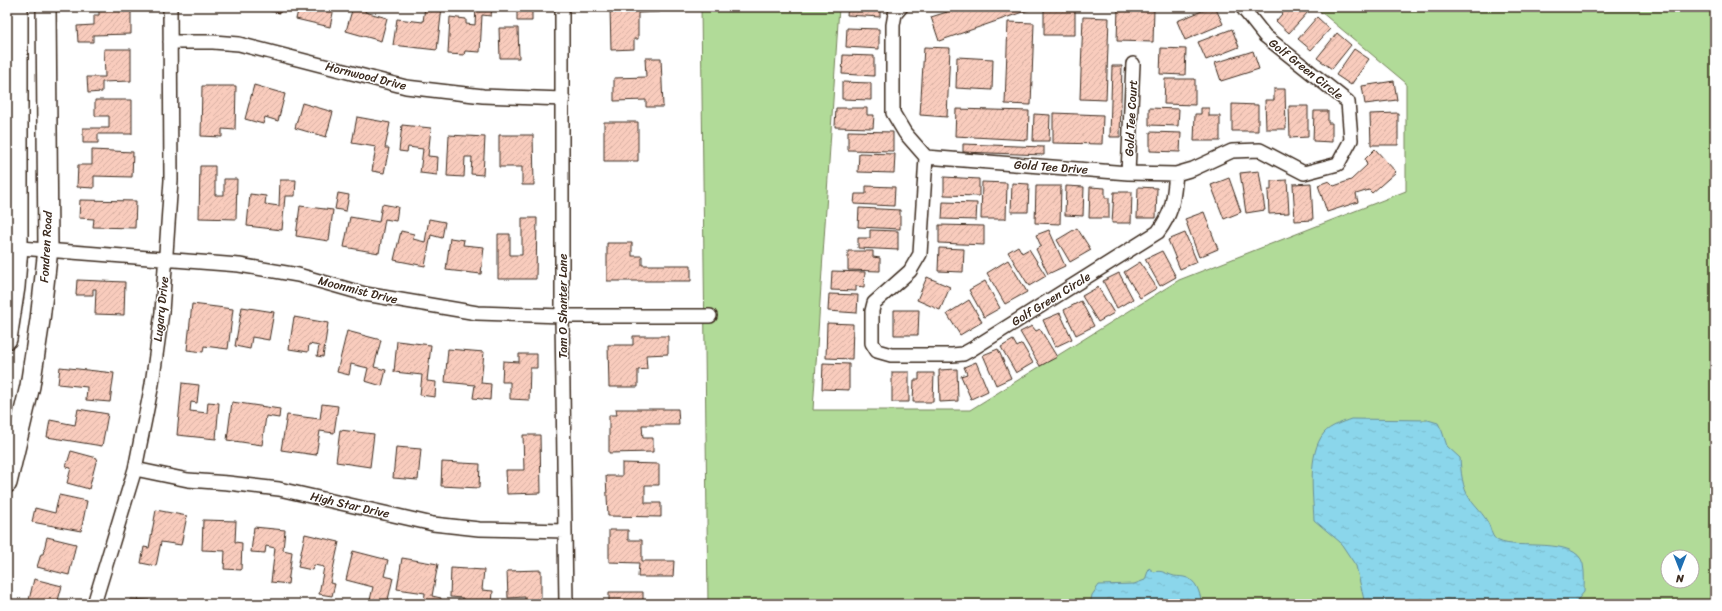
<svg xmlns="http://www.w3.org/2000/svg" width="1722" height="611" viewBox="0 0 1722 611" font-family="Sriracha,sans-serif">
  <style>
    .grass { fill: #b1db98; stroke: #76825b; fill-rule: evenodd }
    .water { fill: url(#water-ripples); stroke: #6b9199 }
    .building { fill: url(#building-hatch); stroke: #3b2a1e }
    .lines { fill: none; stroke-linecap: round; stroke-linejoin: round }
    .minor-casing { stroke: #3b2a1e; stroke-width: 16 }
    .secondary-casing { stroke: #3b2a1e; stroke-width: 22 }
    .minor { stroke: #fff; stroke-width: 13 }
    .secondary { stroke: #fff; stroke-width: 19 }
    .labels { text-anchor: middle; stroke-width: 3; stroke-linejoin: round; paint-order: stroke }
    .street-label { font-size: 12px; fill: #3b2a1e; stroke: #fff }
  </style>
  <defs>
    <pattern id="water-ripples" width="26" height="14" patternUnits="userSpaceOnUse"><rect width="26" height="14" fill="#8bd6eb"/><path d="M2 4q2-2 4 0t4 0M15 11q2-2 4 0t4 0" fill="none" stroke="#79b8c9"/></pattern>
    <pattern id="building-hatch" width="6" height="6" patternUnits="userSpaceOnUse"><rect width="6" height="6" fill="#f9ccbd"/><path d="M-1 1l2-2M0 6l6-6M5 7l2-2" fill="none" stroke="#d6afa2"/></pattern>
  </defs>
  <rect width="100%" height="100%" fill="#fff"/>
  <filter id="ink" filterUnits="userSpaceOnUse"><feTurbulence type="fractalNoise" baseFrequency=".025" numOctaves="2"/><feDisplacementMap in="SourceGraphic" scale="8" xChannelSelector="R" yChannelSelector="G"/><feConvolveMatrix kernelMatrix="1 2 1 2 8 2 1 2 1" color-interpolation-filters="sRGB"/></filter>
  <g filter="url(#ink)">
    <!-- grass -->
    <path class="grass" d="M 701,7 L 839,7 L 813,410 L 970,410 L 1179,280 L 1406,191 L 1406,83 L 1315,7 L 1715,7 L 1715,604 L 708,604 ZM 1668,557 L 1692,557 L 1692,581 L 1668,581 Z"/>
    <!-- water -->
    <path class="water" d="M 1351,419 L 1428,420 L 1438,423 L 1442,431 L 1447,446 L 1460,458 C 1461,471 1462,488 1470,499 C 1476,508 1483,513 1488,523 C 1492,530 1491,538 1499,541 C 1516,550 1576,536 1583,564 C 1585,573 1584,584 1584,592 L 1574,604 L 1365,604 L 1356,566 L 1340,542 L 1314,520 C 1313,495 1307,454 1324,433 C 1330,426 1343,422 1351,419 Z
      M 1149,568 L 1154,572 C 1162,570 1164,573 1171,575 C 1175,577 1180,576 1184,577 C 1197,579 1200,594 1202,604 L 1090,604 L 1092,595 L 1099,585 L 1134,584 L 1145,580 Z"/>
    <!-- building -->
    <path class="building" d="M 99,7 L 131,7 L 131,34 L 93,35 L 93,42 L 78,42 L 77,26 L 94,25 L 94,15 L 99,15 Z
      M 259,7 L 281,7 L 280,13 L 258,8 Z
      M 299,7 L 346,7 L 345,11 L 334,8 L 330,27 L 296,19 Z
      M 353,7 L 367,7 L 365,12 L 387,18 L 381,41 L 346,31 Z
      M 425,7 L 442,7 L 437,50 L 393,45 L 397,19 L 423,22 Z
      M 476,7 L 492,7 L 491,16 L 482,15 L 480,52 L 465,51 L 464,55 L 448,54 L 450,17 L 466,19 L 466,24 L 475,25 Z
      M 517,7 L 532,7 L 532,21 L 517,21 Z
      M 610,7 L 659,7 L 660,12 L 638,13 L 638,39 L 634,39 L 634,49 L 611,50 Z
      M 848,7 L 880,7 L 880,17 L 847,15 Z
      M 951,7 L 1037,7 L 939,41 L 931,17 L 947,12 L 946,9 Z
      M 1118,7 L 1154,9 L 1153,42 L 1117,41 Z
      M 1212,7 L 1215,7 L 1223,24 L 1185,40 L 1177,21 Z
      M 1288,7 L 1305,7 L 1309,11 L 1289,33 L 1276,21 Z
      M 1044,9 L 1075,10 L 1075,35 L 1044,35 Z
      M 1083,17 L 1109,18 L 1106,100 L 1080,99 Z
      M 1317,17 L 1330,29 L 1311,50 L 1298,39 Z
      M 1008,22 L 1034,23 L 1031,105 L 1005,104 Z
      M 499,28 L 518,28 L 519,58 L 500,58 Z
      M 847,28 L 879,29 L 879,49 L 846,47 Z
      M 1232,29 L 1239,47 L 1206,60 L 1198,42 Z
      M 1337,33 L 1351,45 L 1332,69 L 1317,58 Z
      M 924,47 L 950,48 L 947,117 L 920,115 Z
      M 1161,48 L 1186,49 L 1185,75 L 1160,74 Z
      M 104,49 L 131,49 L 131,81 L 102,82 L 102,92 L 88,93 L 87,77 L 105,77 Z
      M 1354,49 L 1369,59 L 1351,85 L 1336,75 Z
      M 1253,51 L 1259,69 L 1221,81 L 1215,63 Z
      M 843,55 L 874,56 L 874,76 L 842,74 Z
      M 957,57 L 993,59 L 992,90 L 956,88 Z
      M 645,58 L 661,58 L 663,107 L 646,107 L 646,100 L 614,101 L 614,78 L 646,77 Z
      M 1112,66 L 1122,66 L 1120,137 L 1110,137 Z
      M 1165,79 L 1195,79 L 1195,105 L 1164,104 Z
      M 1394,81 L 1397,100 L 1365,104 L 1362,86 Z
      M 842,82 L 871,83 L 871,100 L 842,99 Z
      M 254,85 L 285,94 L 278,121 L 265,117 L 263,124 L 245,119 Z
      M 202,86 L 236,86 L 235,130 L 222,129 L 222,137 L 201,136 Z
      M 1274,89 L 1285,89 L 1286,129 L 1266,129 L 1265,100 L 1274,100 Z
      M 95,100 L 132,100 L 132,134 L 98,134 L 98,143 L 83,143 L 83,128 L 109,128 L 109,116 L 95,116 Z
      M 302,103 L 333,112 L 326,137 L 295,128 Z
      M 1232,104 L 1258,105 L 1258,131 L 1232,131 Z
      M 1289,106 L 1308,106 L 1308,137 L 1290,138 Z
      M 836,108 L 867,108 L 867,115 L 874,115 L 873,128 L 835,127 Z
      M 1149,108 L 1179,109 L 1178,126 L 1149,125 Z
      M 1201,108 L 1209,108 L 1209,116 L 1220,116 L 1220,141 L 1194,141 L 1195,114 L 1201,114 Z
      M 956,109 L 1029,111 L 1028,140 L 955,136 Z
      M 1314,111 L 1328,111 L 1328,123 L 1332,123 L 1332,142 L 1313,141 Z
      M 1053,113 L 1103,115 L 1102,144 L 1053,143 Z
      M 1398,113 L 1398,145 L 1371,145 L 1370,114 Z
      M 1034,114 L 1050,115 L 1049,141 L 1033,141 Z
      M 357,117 L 390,123 L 385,148 L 389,148 L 384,173 L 372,171 L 376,147 L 352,143 Z
      M 604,122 L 638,122 L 638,161 L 604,161 Z
      M 402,125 L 431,128 L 428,156 L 438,157 L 437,175 L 420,173 L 423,149 L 408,147 L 407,152 L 399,151 Z
      M 848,131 L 893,132 L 893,151 L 848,150 Z
      M 1150,132 L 1181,133 L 1180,152 L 1150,151 Z
      M 449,135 L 485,137 L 483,175 L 471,174 L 472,157 L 465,157 L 464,177 L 447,176 Z
      M 499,135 L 533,135 L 534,185 L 522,185 L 522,167 L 499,167 Z
      M 963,144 L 1044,147 L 1044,155 L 963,152 Z
      M 1375,149 L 1396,172 L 1372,193 L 1369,190 L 1356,194 L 1358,202 L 1327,212 L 1318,185 L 1329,181 L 1334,186 L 1351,180 L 1367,165 L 1365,159 Z
      M 92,150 L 133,152 L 132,177 L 94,176 L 94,188 L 77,187 L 78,165 L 92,165 Z
      M 859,153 L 895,154 L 894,173 L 858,172 Z
      M 200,166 L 215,166 L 215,195 L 224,195 L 224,179 L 237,179 L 236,219 L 199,218 Z
      M 1259,171 L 1265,210 L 1246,213 L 1240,173 Z
      M 944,177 L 979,179 L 979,196 L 944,195 Z
      M 1229,178 L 1241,212 L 1224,219 L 1211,185 Z
      M 280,180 L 296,180 L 295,196 L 285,196 L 282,230 L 247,226 L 250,194 L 266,196 L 265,204 L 279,206 Z
      M 1287,180 L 1289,213 L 1269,214 L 1268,190 L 1271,190 L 1271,181 Z
      M 982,182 L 1007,183 L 1006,219 L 981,219 Z
      M 1012,183 L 1029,184 L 1028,212 L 1011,212 Z
      M 1311,183 L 1313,220 L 1295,221 L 1293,184 Z
      M 866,186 L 895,187 L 894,206 L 854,204 L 855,194 L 866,194 Z
      M 1036,186 L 1061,186 L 1060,224 L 1035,223 Z
      M 1066,186 L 1084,187 L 1083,216 L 1065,215 Z
      M 1090,187 L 1105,188 L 1105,198 L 1109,198 L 1109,218 L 1089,218 Z
      M 1138,187 L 1157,188 L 1156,218 L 1137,218 Z
      M 1114,192 L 1132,192 L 1131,223 L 1112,223 Z
      M 338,193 L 349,195 L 346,211 L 335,209 Z
      M 80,200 L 136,201 L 135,228 L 93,227 L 94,219 L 79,218 Z
      M 943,202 L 977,203 L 976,220 L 942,219 Z
      M 382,204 L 398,207 L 396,221 L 385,219 L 379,253 L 344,247 L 350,217 L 379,222 Z
      M 300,206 L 333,210 L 329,241 L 296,236 Z
      M 859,208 L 900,210 L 900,229 L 858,227 Z
      M 1204,212 L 1218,249 L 1199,257 L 1185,219 Z
      M 522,218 L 537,218 L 536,279 L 498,279 L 498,234 L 510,234 L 510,255 L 522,255 Z
      M 429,219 L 445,222 L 442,238 L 431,235 L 425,266 L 394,260 L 401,231 L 414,234 L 413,239 L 425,242 Z
      M 939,225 L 984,226 L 984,245 L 939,243 Z
      M 1077,228 L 1091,250 L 1070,262 L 1057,240 Z
      M 870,230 L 898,231 L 898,250 L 858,248 L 858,238 L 870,238 Z
      M 1049,230 L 1065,266 L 1048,274 L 1036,249 L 1041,246 L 1036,235 Z
      M 1185,233 L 1197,262 L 1180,269 L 1168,240 Z
      M 450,238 L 464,240 L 463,245 L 484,247 L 481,274 L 446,270 Z
      M 607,243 L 632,243 L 632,256 L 642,256 L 642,265 L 691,265 L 691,281 L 607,281 Z
      M 1018,246 L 1022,253 L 1029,249 L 1046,276 L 1029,286 L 1008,252 Z
      M 939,248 L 964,249 L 963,272 L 938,271 Z
      M 848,251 L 873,251 L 873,257 L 880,258 L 880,271 L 848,270 Z
      M 1162,251 L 1176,277 L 1160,286 L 1145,259 Z
      M 1008,260 L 1027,292 L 1005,304 L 987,273 Z
      M 1140,262 L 1157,288 L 1140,298 L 1124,272 Z
      M 832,271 L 865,272 L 864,287 L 856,286 L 856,291 L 831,290 Z
      M 1119,273 L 1133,299 L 1117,308 L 1103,281 Z
      M 927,277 L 950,287 L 940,310 L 917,300 Z
      M 77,280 L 125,282 L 124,315 L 95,314 L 96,289 L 93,289 L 93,295 L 76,295 Z
      M 985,281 L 1000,308 L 984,317 L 969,290 Z
      M 1098,287 L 1114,313 L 1098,322 L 1082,296 Z
      M 829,294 L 858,295 L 857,313 L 828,311 Z
      M 969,300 L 982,322 L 960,335 L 947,314 Z
      M 1081,301 L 1094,326 L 1076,335 L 1064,310 Z
      M 192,304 L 233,309 L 228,349 L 204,346 L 203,352 L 187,350 Z
      M 242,307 L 274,312 L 269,340 L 252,337 L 250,349 L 235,346 Z
      M 894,310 L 919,310 L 918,335 L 894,335 Z
      M 1060,313 L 1072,339 L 1055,347 L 1043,320 Z
      M 294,317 L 328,323 L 323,357 L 317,356 L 319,346 L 309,344 L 308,352 L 289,349 Z
      M 827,323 L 853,324 L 852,359 L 826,358 Z
      M 1032,326 L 1036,331 L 1040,329 L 1057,357 L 1040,366 L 1020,332 Z
      M 347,331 L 381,340 L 374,367 L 386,370 L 382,386 L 365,381 L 368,368 L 351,364 L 349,375 L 337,372 Z
      M 633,336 L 668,336 L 668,354 L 646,355 L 647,369 L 638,370 L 638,387 L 609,387 L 608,345 L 633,345 Z
      M 1013,340 L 1017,347 L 1022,344 L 1033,363 L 1016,373 L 1001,347 Z
      M 397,341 L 431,345 L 427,381 L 436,382 L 435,397 L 420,395 L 422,375 L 394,372 Z
      M 448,349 L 484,352 L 481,383 L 491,384 L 490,400 L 473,398 L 475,385 L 445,382 Z
      M 998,349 L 1011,378 L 996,385 L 983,355 Z
      M 519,354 L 537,354 L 537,368 L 530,368 L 529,400 L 510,399 L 510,382 L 502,382 L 503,361 L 519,362 Z
      M 976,362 L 988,391 L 971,399 L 961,376 L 967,374 L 964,367 Z
      M 823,363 L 849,364 L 849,390 L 822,389 Z
      M 60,367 L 114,373 L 110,402 L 86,400 L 87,387 L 58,384 Z
      M 957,369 L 958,401 L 940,402 L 939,370 Z
      M 892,372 L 909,372 L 909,402 L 892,402 Z
      M 919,373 L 934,373 L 933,402 L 913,402 L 914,380 L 919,380 Z
      M 182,383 L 199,385 L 197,403 L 191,402 L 190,411 L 207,413 L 208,402 L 219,403 L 216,439 L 177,435 Z
      M 232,402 L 280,409 L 279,418 L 266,416 L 262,445 L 227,440 Z
      M 322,404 L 338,406 L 334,433 L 320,431 L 316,455 L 281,450 L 287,415 L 320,419 Z
      M 78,409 L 108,414 L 102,446 L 47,437 L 50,420 L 75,425 Z
      M 616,409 L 678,409 L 679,425 L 642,425 L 643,438 L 653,438 L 653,452 L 609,453 L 609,415 L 617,415 Z
      M 340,430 L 374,434 L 370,467 L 336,462 Z
      M 523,435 L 540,435 L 541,493 L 507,494 L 506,470 L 524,470 Z
      M 396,447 L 421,449 L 418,480 L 393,478 Z
      M 71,451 L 97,458 L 89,489 L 67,483 L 71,468 L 66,467 Z
      M 442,462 L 480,464 L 479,488 L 441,486 Z
      M 622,463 L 659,464 L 659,485 L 645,485 L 645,503 L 661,503 L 661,517 L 608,516 L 606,476 L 622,476 Z
      M 59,495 L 87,501 L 81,531 L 32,522 L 35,508 L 55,513 Z
      M 156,510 L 187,516 L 181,545 L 161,542 L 156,566 L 141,563 L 144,547 L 149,548 Z
      M 203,520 L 236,521 L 235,542 L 242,543 L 241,570 L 224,569 L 225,551 L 202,550 Z
      M 254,527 L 285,530 L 283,550 L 292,552 L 288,584 L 271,582 L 275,548 L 266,546 L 265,553 L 251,552 Z
      M 609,530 L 628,530 L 628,540 L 642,540 L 642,561 L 674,561 L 673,577 L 638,577 L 639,563 L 609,562 Z
      M 305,534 L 339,542 L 330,583 L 335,584 L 332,596 L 319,594 L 324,567 L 314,565 L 312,570 L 298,567 Z
      M 47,537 L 76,544 L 69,575 L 37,567 L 41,554 L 43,554 Z
      M 353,551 L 388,560 L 384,576 L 393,578 L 387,604 L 370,600 L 373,587 L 346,580 Z
      M 402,558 L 438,564 L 432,596 L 441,598 L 440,604 L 424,604 L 425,593 L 397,589 Z
      M 451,568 L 484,570 L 482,590 L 493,591 L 492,604 L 462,604 L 463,598 L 450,597 Z
      M 541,570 L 541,604 L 525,604 L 525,597 L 508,598 L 507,571 Z
      M 34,579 L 62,586 L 57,604 L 28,604 Z
      M 609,592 L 643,592 L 643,604 L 609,604 Z
      M 130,599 L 149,600 L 149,604 L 130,604 Z"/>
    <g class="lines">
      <defs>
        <path id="minor" d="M 562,7 L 562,316 L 566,604
          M 901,7 L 895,14 L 893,25 L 893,113 L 905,133 L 926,157 L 920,254 L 910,271 L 874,303 L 872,311 L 872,343 L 877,351 L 891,355 L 952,355 L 963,354 L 972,349 L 1158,232 C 1174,210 1173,200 1176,174
          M 170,42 L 213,42 L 239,44 L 406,87 L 483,96 L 563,99
          M 926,157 L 1128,173 L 1176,174 L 1193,169 L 1232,151 L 1260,150 L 1304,173 L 1338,164 L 1351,140 L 1348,102 L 1265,36 L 1242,7
          M 1128,173 L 1133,64
          M 7,247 L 239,265 L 298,275 L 365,294 L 477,313 L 562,316 L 710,316
          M 135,469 L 188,480 L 228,483 L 279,489 L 433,524 L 479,529 L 565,531
          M 94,604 L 135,469 L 152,384 L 162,312 L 171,180 L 170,7"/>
        <path id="secondary" d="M 7,339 L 15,287 L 18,247 L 18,7
          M 7,483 L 30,386 L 40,320 L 48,249 L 46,7"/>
      </defs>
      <!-- minor casing -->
      <use href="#minor" class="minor-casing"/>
      <!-- secondary casing -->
      <use href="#secondary" class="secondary-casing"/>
      <!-- minor -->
      <use href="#minor" class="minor"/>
      <!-- secondary -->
      <use href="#secondary" class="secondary"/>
    </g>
  </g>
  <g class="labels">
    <!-- street labels -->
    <g class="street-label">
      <text transform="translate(1306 69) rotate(38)" y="4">Golf Green Circle</text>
      <text transform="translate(366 76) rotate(14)" y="4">Hornwood Drive</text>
      <text transform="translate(1131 118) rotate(-87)" y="4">Gold Tee Court</text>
      <text transform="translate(1051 167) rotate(4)" y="4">Gold Tee Drive</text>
      <text transform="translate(46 247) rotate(-87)" y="4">Fondren Road</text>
      <text transform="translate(358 290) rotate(14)" y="4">Moonmist Drive</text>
      <text transform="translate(1051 299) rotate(-32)" y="4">Golf Green Circle</text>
      <text transform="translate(563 306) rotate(-90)" y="4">Tam O Shanter Lane</text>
      <text transform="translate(161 309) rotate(-84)" y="4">Lugary Drive</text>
      <text transform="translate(350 505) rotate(13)" y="4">High Star Drive</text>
    </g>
  </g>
  <!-- margin -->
  <rect width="1722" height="611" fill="none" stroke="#fff" stroke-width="24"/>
  <rect x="12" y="12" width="1698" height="587" fill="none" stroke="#3b2a1e" stroke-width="1.5" filter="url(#ink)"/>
  <!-- north arrow -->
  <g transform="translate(1680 569) rotate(180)"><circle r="19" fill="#ffffff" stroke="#b1aaa5"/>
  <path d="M0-3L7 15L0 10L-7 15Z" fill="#1f6fb2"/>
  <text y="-6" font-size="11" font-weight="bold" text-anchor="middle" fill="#3b2a1e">N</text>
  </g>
</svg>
